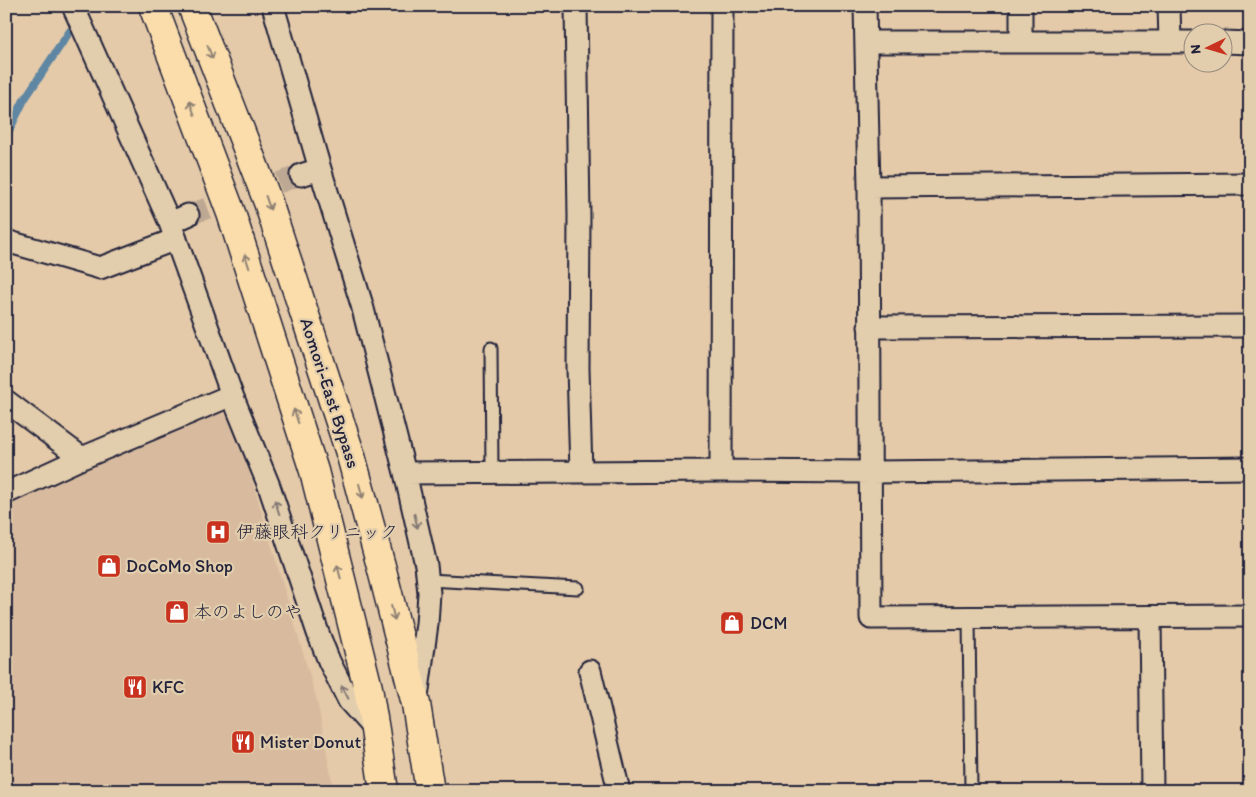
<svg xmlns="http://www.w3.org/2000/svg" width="1256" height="797" viewBox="0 0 1256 797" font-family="Itim,'Klee One',sans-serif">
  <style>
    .built { fill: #d8bb9e }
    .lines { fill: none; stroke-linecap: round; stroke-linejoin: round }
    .stream { stroke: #5e86a2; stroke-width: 8 }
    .minor-tunnel { stroke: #bda893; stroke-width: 21; stroke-dasharray: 21 11; stroke-linecap: butt }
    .service-casing { stroke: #22223b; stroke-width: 15 }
    .minor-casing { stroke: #22223b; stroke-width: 25 }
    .trunk-casing { stroke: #22223b; stroke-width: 31 }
    .service { stroke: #e2cdac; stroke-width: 11 }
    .minor { stroke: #e2cdac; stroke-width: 21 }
    .trunk { stroke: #faddab; stroke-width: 28 }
    .oneway { stroke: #8e8073 }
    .oneway2 { stroke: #827874 }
    .labels { text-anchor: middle; stroke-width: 4.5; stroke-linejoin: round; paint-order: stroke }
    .street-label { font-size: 18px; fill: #22223b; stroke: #e2cdac }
    .poi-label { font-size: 18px; fill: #22223b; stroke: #e2cdac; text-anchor: start }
  </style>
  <rect width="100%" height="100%" fill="#e4caa9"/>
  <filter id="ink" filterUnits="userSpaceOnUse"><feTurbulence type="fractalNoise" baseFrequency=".02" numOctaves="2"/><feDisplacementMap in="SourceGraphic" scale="10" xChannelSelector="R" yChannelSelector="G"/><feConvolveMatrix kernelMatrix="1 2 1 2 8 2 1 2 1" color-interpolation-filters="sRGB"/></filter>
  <g filter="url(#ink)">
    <!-- built -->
    <path class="built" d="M 215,411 L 234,418 L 317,700 L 334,791 L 6,791 L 6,505 Z"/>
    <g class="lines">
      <!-- stream -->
      <path class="stream" d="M 6,137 L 24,100 L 70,31"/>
      <!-- minor-tunnel -->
      <path class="minor-tunnel" d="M 188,215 L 301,175"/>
      <defs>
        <path id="service" d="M 491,348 L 492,472
          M 428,580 L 578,588
          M 969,618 L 971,791"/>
        <path id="minor" d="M 73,6 L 170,223 L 232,395 L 269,486 L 318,633 L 329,661 L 349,701 L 375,730
          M 273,6 L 320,169 L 362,305 L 405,473 L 426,565 L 429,593 L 427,624 L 417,697
          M 576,6 L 579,217 L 578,368 L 581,472
          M 865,6 L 869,187 L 871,618 L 1250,616
          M 1169,6 L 1170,42
          M 867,42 L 1194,42
          M 1021,42 L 1021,6
          M 1224,42 L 1250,43
          M 301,175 L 320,169
          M 869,187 L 1250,184
          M 170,223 L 188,215
          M 6,241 L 100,268 L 176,239
          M 869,327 L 1250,326
          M 6,401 L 82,458
          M 721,471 L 722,6
          M 405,473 L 721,471 L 871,472 L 1250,468
          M 6,493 L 82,458 L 232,395
          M 1150,617 L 1152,791
          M 590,671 L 619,791"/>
        <path id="trunk" d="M 153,6 L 231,213 L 314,471 L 368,688 L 375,730 L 384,791
          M 192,6 L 268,202 L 351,456 L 381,566 L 416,704 L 430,791"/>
      </defs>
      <!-- service casing -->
      <use href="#service" class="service-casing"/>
      <!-- minor casing -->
      <use href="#minor" class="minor-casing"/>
      <!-- trunk casing -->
      <use href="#trunk" class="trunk-casing"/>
      <!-- service -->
      <use href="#service" class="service"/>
      <!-- minor -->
      <use href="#minor" class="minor"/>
      <!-- trunk -->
      <use href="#trunk" class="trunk"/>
    </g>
    <!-- one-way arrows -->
    <defs><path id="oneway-shaft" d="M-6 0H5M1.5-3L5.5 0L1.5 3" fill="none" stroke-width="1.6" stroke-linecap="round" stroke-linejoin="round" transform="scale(1.25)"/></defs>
    <g class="oneway">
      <use href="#oneway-shaft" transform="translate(210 52) rotate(69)"/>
      <use href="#oneway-shaft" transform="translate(192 108) rotate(-111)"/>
      <use href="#oneway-shaft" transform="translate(268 203) rotate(71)"/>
      <use href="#oneway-shaft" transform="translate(247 261) rotate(-108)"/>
      <use href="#oneway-shaft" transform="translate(296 416) rotate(-108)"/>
      <use href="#oneway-shaft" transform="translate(361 491) rotate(75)"/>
      <use href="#oneway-shaft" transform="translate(339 572) rotate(-104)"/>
      <use href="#oneway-shaft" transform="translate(393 613) rotate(76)"/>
    </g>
    <g class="oneway2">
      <use href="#oneway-shaft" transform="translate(277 507) rotate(-108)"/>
      <use href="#oneway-shaft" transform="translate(416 521) rotate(77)"/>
      <use href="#oneway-shaft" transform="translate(345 692) rotate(-117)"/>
    </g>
  </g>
  <!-- icons -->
  <defs>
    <symbol id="hospital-square" viewBox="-11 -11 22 22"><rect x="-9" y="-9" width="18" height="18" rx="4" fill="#c8321e" stroke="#e2cdac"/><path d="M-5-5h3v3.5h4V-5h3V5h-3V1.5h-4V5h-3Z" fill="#fff"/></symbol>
    <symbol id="shop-square" viewBox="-11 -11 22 22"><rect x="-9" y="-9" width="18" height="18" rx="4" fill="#c8321e" stroke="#e2cdac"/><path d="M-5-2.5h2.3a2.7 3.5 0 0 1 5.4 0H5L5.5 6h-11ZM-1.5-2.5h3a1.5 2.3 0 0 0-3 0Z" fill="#fff"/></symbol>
    <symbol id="restaurant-square" viewBox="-11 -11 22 22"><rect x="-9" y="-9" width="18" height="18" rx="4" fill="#c8321e" stroke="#e2cdac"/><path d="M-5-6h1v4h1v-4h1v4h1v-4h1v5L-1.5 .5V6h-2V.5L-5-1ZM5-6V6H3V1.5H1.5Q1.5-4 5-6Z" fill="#fff"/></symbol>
  </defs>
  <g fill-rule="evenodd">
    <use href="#hospital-square" x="204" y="518" width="28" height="28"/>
    <use href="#shop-square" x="95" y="552" width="28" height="28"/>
    <use href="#shop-square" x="163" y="598" width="28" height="28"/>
    <use href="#shop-square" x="718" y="609" width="28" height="28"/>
    <use href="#restaurant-square" x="121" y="673" width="28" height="28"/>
    <use href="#restaurant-square" x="229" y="728" width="28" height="28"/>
  </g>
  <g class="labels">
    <!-- street labels -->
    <g class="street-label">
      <text transform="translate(330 393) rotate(72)" y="6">Aomori-East Bypass</text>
    </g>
    <!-- poi labels -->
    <g class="poi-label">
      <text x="236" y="538">伊藤眼科クリニック</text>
      <text x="126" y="572">DoCoMo Shop</text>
      <text x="194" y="618">本のよしのや</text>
      <text x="750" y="629">DCM</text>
      <text x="152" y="693">KFC</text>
      <text x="260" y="748">Mister Donut</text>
    </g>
  </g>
  <!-- margin -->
  <rect width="1256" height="797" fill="none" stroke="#e2cdac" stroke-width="25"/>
  <rect x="12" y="12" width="1231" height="772" fill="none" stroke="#22223b" stroke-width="2" filter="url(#ink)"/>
  <!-- north arrow -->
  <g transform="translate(1208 48) rotate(265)"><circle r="24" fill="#e2cdac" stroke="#95897f"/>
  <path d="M0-4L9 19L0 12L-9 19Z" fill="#c8321e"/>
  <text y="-8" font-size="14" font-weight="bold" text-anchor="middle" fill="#22223b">N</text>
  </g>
</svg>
